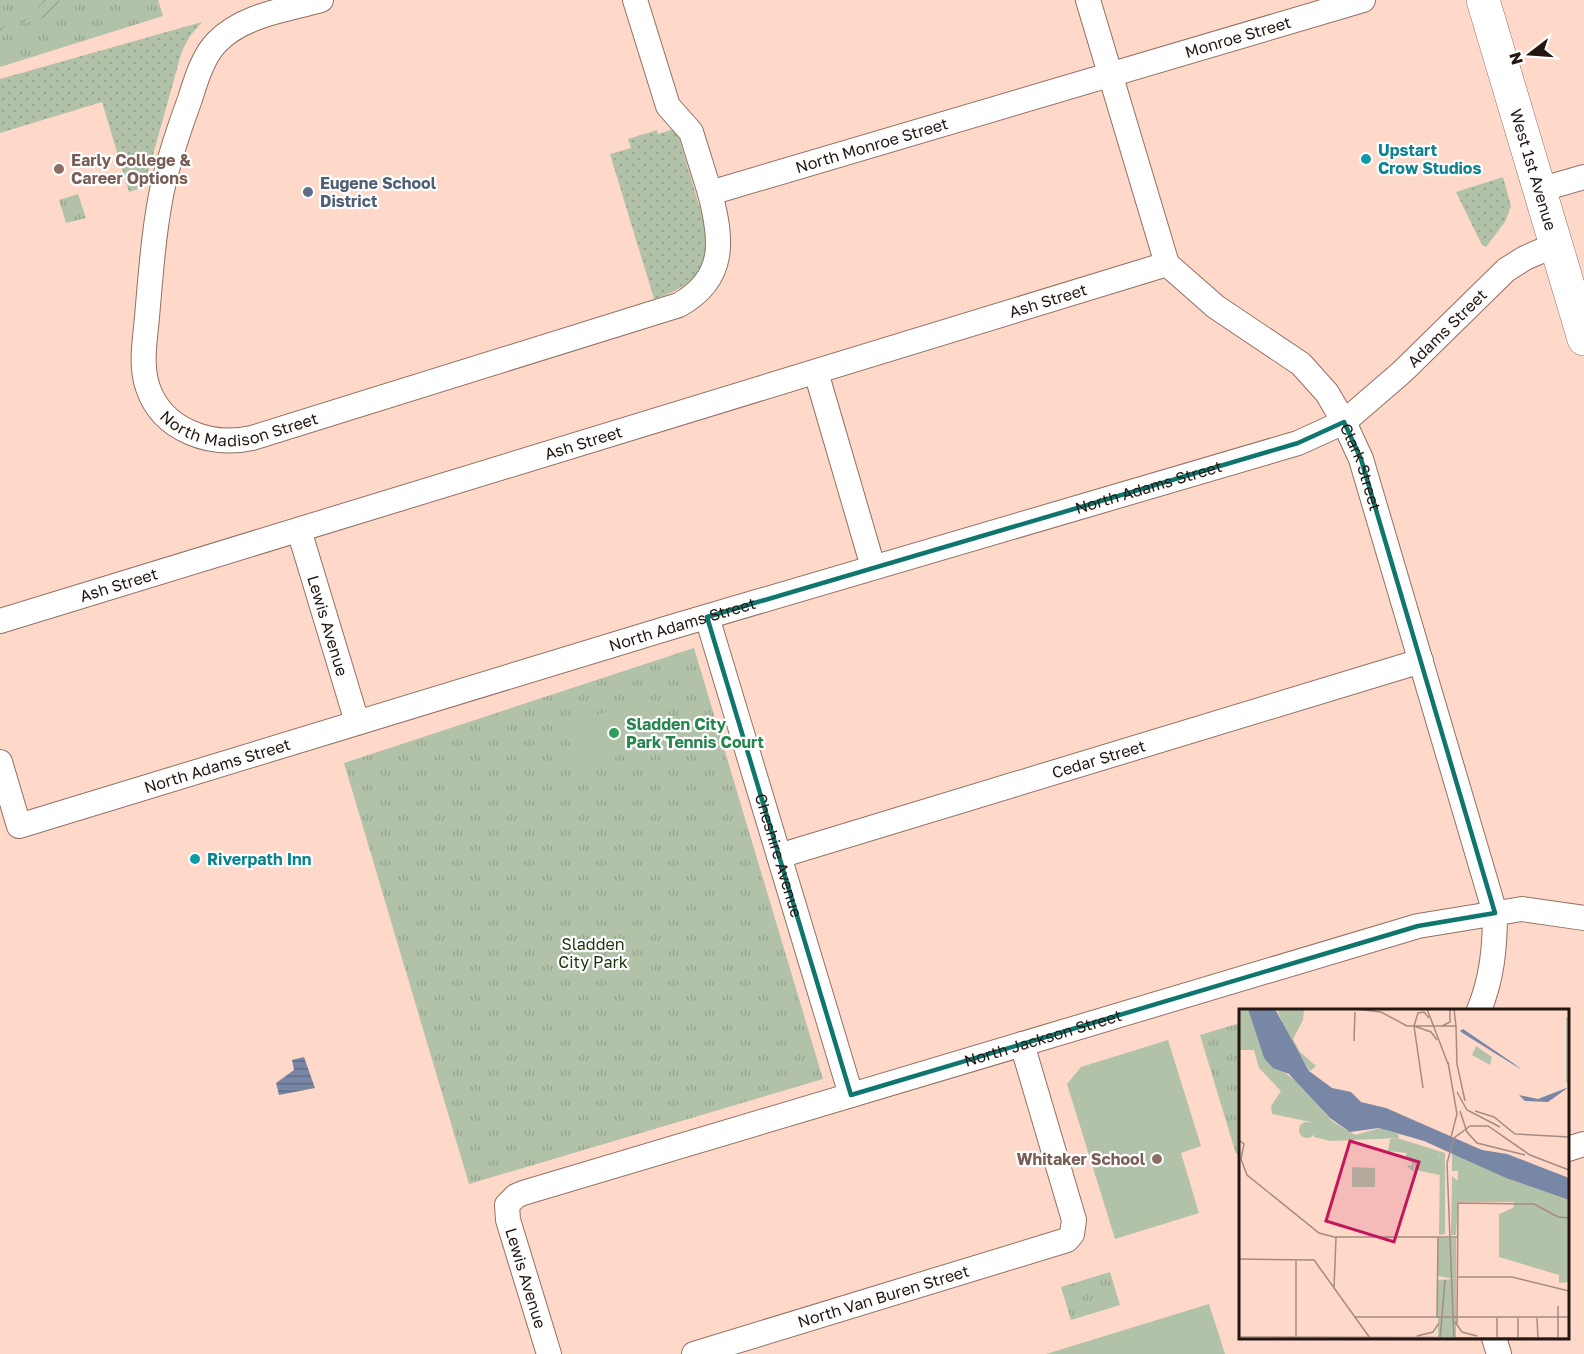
<svg xmlns="http://www.w3.org/2000/svg" width="1584" height="1354" viewBox="0 0 1584 1354" font-family="'Golos Text',sans-serif">
  <style>
    .grass { fill: url(#grass-dots) }
    .park { fill: url(#park-tufts) }
    .garden { fill: url(#garden-furrows) }
    .pitch { fill: #b1c2a9 }
    .water { fill: url(#water-rules) }
    .lines { fill: none; stroke-linecap: round; stroke-linejoin: round }
    .street-casing { stroke: #927063; stroke-width: 26 }
    .secondary-casing { stroke: #927063; stroke-width: 34 }
    .street { stroke: #fff; stroke-width: 24 }
    .secondary { stroke: #fff; stroke-width: 33 }
    .marked { fill: none; stroke: #0f766e; stroke-width: 4.5; stroke-linejoin: round }
    .culture-dot { fill: #0f9aa8; stroke: #fff; stroke-width: 2 }
    .education-dot { fill: #8d6e63; stroke: #fff; stroke-width: 2 }
    .service-dot { fill: #5c6f8a; stroke: #fff; stroke-width: 2 }
    .leisure-dot { fill: #2e9e5b; stroke: #fff; stroke-width: 2 }
    .labels { text-anchor: middle; stroke-width: 4.5; stroke-linejoin: round; paint-order: stroke }
    .street-label { font-size: 16px; fill: #241712; stroke: #fff }
    .culture-label { font-size: 16px; font-weight: bold; fill: #0d838f; stroke: #fff; text-anchor: start }
    .education-label { font-size: 16px; font-weight: bold; fill: #785e54; stroke: #fff; text-anchor: start }
    .service-label { font-size: 16px; font-weight: bold; fill: #4e5e75; stroke: #fff; text-anchor: start }
    .leisure-label { font-size: 16px; font-weight: bold; fill: #27864d; stroke: #fff; text-anchor: start }
    .park-label { font-size: 16px; fill: #183508; stroke: #fff }
    .inset-road { fill: none; stroke: #a78b80; stroke-width: 1.5 }
    .view { fill: #c2185b; fill-opacity: 0.15; stroke: #c2185b; stroke-width: 3 }
    .inset-edge { fill: none; stroke: #241712; stroke-width: 3 }
  </style>
  <defs>
    <pattern id="grass-dots" width="8" height="8" patternUnits="userSpaceOnUse" patternTransform="scale(1.5)"><rect width="8" height="8" fill="#b1c2a9"/><path d="M2 2h.1M6 6h.1" fill="none" stroke="#98a690" stroke-width="1.8" stroke-linecap="round"/></pattern>
    <pattern id="park-tufts" width="24" height="20" patternUnits="userSpaceOnUse" patternTransform="scale(1.5)"><rect width="24" height="20" fill="#b1c2a9"/><path d="M3 7l-1-3M5 7V3M7 7l1-3M15 17l-1-3M17 17v-4M19 17l1-3" fill="none" stroke="#98a690"/></pattern>
    <pattern id="garden-furrows" width="10" height="10" patternUnits="userSpaceOnUse" patternTransform="scale(1.5)"><rect width="10" height="10" fill="#b1c2a9"/><path d="M-1 1l2-2M0 10L10 0M9 11l2-2" fill="none" stroke="#98a690"/></pattern>
    <pattern id="water-rules" width="6" height="5" patternUnits="userSpaceOnUse" patternTransform="scale(1.5)"><rect width="6" height="5" fill="#7787a5"/><path d="M0 2.5h6" fill="none" stroke="#616d85"/></pattern>
  </defs>
  <rect width="100%" height="100%" fill="#fed8c9"/>
  <!-- grass -->
  <path class="grass" d="M 202,22 L 190,36 L 182,51 L 144,187 L 129,192 L 102,102 L 0,133 L 0,79 Z
    M 674,129 L 677,131 L 706,229 C 711,271 691,287 654,299 L 610,154 L 631,148 L 628,139 L 657,130 L 658,134 Z
    M 1503,177 L 1511,206 L 1505,222 L 1486,247 L 1482,245 L 1456,192 Z"/>
  <!-- park -->
  <path class="park" d="M 0,0 L 158,0 L 163,16 L 0,67 Z
    M 78,194 L 86,218 L 66,223 L 59,200 Z
    M 694,648 L 823,1079 L 469,1184 L 344,763 Z
    M 1240,1023 L 1240,1152 L 1236,1154 L 1200,1035 Z
    M 1110,1272 L 1120,1305 L 1071,1320 L 1061,1287 Z"/>
  <!-- garden -->
  <path class="garden" d="M 44,0 L 59,0 L 62,12 L 0,31 L 0,27 C 19,26 35,17 44,0 Z"/>
  <!-- pitch -->
  <path class="pitch" d="M 651,699 L 664,742 L 578,768 L 564,725 Z
    M 1168,1040 L 1201,1146 L 1181,1153 L 1199,1213 L 1115,1239 L 1067,1084 L 1081,1067 Z
    M 1209,1304 L 1225,1354 L 1046,1354 Z"/>
  <!-- water -->
  <path class="water" d="M 304,1057 L 315,1088 L 279,1095 L 276,1083 L 294,1070 L 292,1060 Z"/>
  <g class="lines">
    <defs>
      <g id="street">
        <path id="s1" d="M 321,0 C 286,10 243,15 217,42 C 203,56 196,80 190,99 C 180,126 171,153 164,181 C 154,225 151,272 147,317 C 145,341 140,365 148,388 C 163,431 211,447 252,438 L 679,305 C 727,278 722,239 710,193 L 1363,0"/>
        <path d="M 635,0 L 668,106 L 691,132 L 710,193"/>
        <path id="s2" d="M 1088,0 L 1167,264 L 1216,307 L 1301,364 L 1327,393 L 1344,422 L 1361,459 L 1495,913 C 1495,947 1492,979 1479,1010"/>
        <path d="M 1539,190 L 1584,177"/>
        <path d="M 816,372 L 873,567"/>
        <path id="s3" d="M 299,530 L 357,722"/>
        <path id="s4" d="M 707,617 L 851,1095"/>
        <path id="s5" d="M 0,621 L 1167,264"/>
        <path id="s6" d="M 0,762 L 19,826 L 675,626 L 1298,443 L 1344,422 L 1402,372 L 1506,270 L 1525,258 L 1555,245"/>
        <path id="s7" d="M 779,856 L 1421,661"/>
        <path d="M 1568,1149 L 1584,1144"/>
        <path d="M 1494,1338 L 1499,1354"/>
        <path id="s8" d="M 549,1354 L 508,1220 L 507,1205 L 516,1196 L 523,1193 L 1418,926 L 1522,909 L 1584,918"/>
        <path id="s9" d="M 694,1354 L 1067,1240 L 1072,1234 L 1074,1220 L 1022,1044"/>
      </g>
      <g id="secondary">
        <path id="s10" d="M 1483,0 L 1584,339"/>
      </g>
    </defs>
    <!-- street casing -->
    <use href="#street" class="street-casing"/>
    <!-- secondary casing -->
    <use href="#secondary" class="secondary-casing"/>
    <!-- street -->
    <use href="#street" class="street"/>
    <!-- secondary -->
    <use href="#secondary" class="secondary"/>
  </g>
  <!-- marked area -->
  <path class="marked" d="M 1344,422 L 1361,459 L 1495,913 L 1418,926 L 851,1095 L 707,617 L 1298,443 Z"/>
  <!-- markers -->
  <g class="culture-dot">
    <circle cx="1366" cy="159" r="6"/>
    <circle cx="195" cy="859" r="6"/>
  </g>
  <g class="education-dot">
    <circle cx="59" cy="169" r="6"/>
    <circle cx="1157" cy="1159" r="6"/>
  </g>
  <circle class="service-dot" cx="308" cy="192" r="6"/>
  <circle class="leisure-dot" cx="614" cy="733" r="6"/>
  <g class="labels">
    <!-- street labels -->
    <g class="street-label">
      <text dy="6" stroke="none"><textPath href="#s1" startOffset="1724">Monroe Street</textPath></text>
      <text dy="6" stroke="none"><textPath href="#s1" startOffset="1342">North Monroe Street</textPath></text>
      <text dy="6" stroke="none"><textPath href="#s10" startOffset="177">West 1st Avenue</textPath></text>
      <text dy="6" stroke="none"><textPath href="#s5" startOffset="1096">Ash Street</textPath></text>
      <text dy="6" stroke="none"><textPath href="#s6" startOffset="1592">Adams Street</textPath></text>
      <text dy="6" stroke="none"><textPath href="#s1" startOffset="584">North Madison Street</textPath></text>
      <text dy="6" stroke="none"><textPath href="#s5" startOffset="610">Ash Street</textPath></text>
      <text dy="6" stroke="none"><textPath href="#s2" startOffset="564">Clark Street</textPath></text>
      <text dy="6" stroke="none"><textPath href="#s6" startOffset="1246">North Adams Street</textPath></text>
      <text dy="6" stroke="none"><textPath href="#s5" startOffset="124">Ash Street</textPath></text>
      <text dy="6" stroke="none"><textPath href="#s6" startOffset="760">North Adams Street</textPath></text>
      <text dy="6" stroke="none"><textPath href="#s3" startOffset="100">Lewis Avenue</textPath></text>
      <text dy="6" stroke="none"><textPath href="#s7" startOffset="334">Cedar Street</textPath></text>
      <text dy="6" stroke="none"><textPath href="#s6" startOffset="274">North Adams Street</textPath></text>
      <text dy="6" stroke="none"><textPath href="#s4" startOffset="249">Cheshire Avenue</textPath></text>
      <text dy="6" stroke="none"><textPath href="#s8" startOffset="718">North Jackson Street</textPath></text>
      <text transform="translate(526 1278) rotate(73)" y="6">Lewis Avenue</text>
      <text dy="6" stroke="none"><textPath href="#s9" startOffset="198">North Van Buren Street</textPath></text>
    </g>
    <!-- culture labels -->
    <g class="culture-label">
      <text x="1378" y="156">Upstart<tspan x="1378" dy="18">Crow Studios</tspan></text>
      <text x="207" y="865">Riverpath Inn</text>
    </g>
    <!-- education labels -->
    <g class="education-label">
      <text x="71" y="166">Early College &amp;<tspan x="71" dy="18">Career Options</tspan></text>
      <text x="1145" y="1165" text-anchor="end">Whitaker School</text>
    </g>
    <!-- service labels -->
    <g class="service-label">
      <text x="320" y="189">Eugene School<tspan x="320" dy="18">District</tspan></text>
    </g>
    <!-- leisure labels -->
    <g class="leisure-label">
      <text x="626" y="730">Sladden City<tspan x="626" dy="18">Park Tennis Court</tspan></text>
    </g>
    <!-- park labels -->
    <g class="park-label">
      <text x="593" y="950">Sladden<tspan x="593" dy="18">City Park</tspan></text>
    </g>
  </g>
  <!-- overview -->
  <g transform="translate(1239 1009)">
    <rect width="330" height="330" fill="#fed8c9"/>
    <path d="M 327,8 L 330,8 L 330,78 L 327,73 ZM 237,37 L 253,48 L 251,56 L 233,46 ZM 158,129 L 206,144 L 206,225 L 200,226 L 201,146 L 176,149 L 175,163 L 168,157 L 173,156 L 173,150 L 167,150 L 167,144 L 149,142 L 151,130 ZM 213,167 L 220,173 L 217,226 L 212,226 Z" fill="#b1c2a9"/>
    <path d="M 0,0 L 9,0 L 25,49 L 57,72 L 93,112 L 116,126 L 142,119 L 159,125 L 160,129 L 91,132 L 75,128 L 72,113 L 33,105 L 32,97 L 42,82 L 20,59 L 15,41 L 0,41 ZM 38,0 L 65,0 L 64,11 L 54,30 L 61,43 L 77,57 L 71,62 L 47,24 ZM 183,138 L 201,147 L 201,166 L 176,161 L 176,147 ZM 213,142 L 267,169 L 330,191 L 330,273 L 320,274 L 320,266 L 260,248 L 260,205 L 274,199 L 275,193 L 218,193 L 219,162 L 213,162 ZM 113,158 L 136,159 L 136,178 L 113,178 ZM 199,229 L 217,229 L 217,330 L 199,330 L 199,271 L 216,270 L 199,267 Z" fill="#b1c2a9"/>
    <path d="M60 121a8 8 0 1 1 16 0a8 8 0 1 1-16 0Z" fill="#b1c2a9"/>
    <path d="M 9,0 L 36,0 L 70,62 L 93,79 L 112,83 L 122,93 L 147,99 L 243,141 L 268,145 L 330,169 L 330,191 L 267,169 L 185,132 L 140,119 L 111,123 L 91,109 L 50,65 L 34,59 L 25,49 ZM 224,20 L 274,54 L 283,61 L 225,25 L 221,22 ZM 330,78 L 309,93 L 286,92 L 280,86 L 299,90 Z" fill="#7787a5"/>
    <path class="inset-road" d="M 116,0 L 142,3 L 168,17 L 217,17 L 215,0M 188,0 L 209,55M 175,17 L 184,79M 175,17 L 192,23 L 198,31M 175,17 L 179,4 L 185,3 L 190,9M 203,17 L 211,13 L 211,0M 217,17 L 218,55 L 226,92M 115,32 L 116,3M 209,53 L 218,105 L 212,128M 218,83 L 228,101 L 261,118M 221,102 L 228,123 L 238,134 L 286,146M 236,102 L 255,108 L 276,125 L 330,128M 0,131 L 5,135 L 2,150 L 8,166 L 80,224 L 95,228 L 219,228M 0,250 L 75,251 L 131,329M 57,251 L 57,329M 218,268 L 273,268 L 330,282M 95,279 L 97,228M 116,308 L 330,308M 198,309 L 199,228M 298,309 L 299,330M 216,313 L 223,323 L 238,327M 218,314 L 219,194 L 295,195 L 319,208 L 330,209M 178,327 L 194,323 L 200,314M 0,328 L 330,329M 319,329 L 319,297M 201,330 L 206,271M 215,330 L 208,154 L 215,129 L 231,117 L 249,117 L 291,146 L 330,161M 258,330 L 258,309M 279,330 L 279,309"/>
    <path class="view" d="M 111,132 L 180,153 L 155,233 L 87,212 Z"/>
    <rect width="330" height="330" class="inset-edge"/>
  </g>
  <!-- north arrow -->
  <g transform="translate(1530 54) rotate(253)" stroke="#ffffff" stroke-width="4.5" paint-order="stroke">
  <path d="M0-4.5L10 22L0 15L-10 22Z" fill="#241712"/>
  <text y="-9" font-size="16" font-weight="bold" text-anchor="middle" fill="#241712">N</text>
  </g>
</svg>
